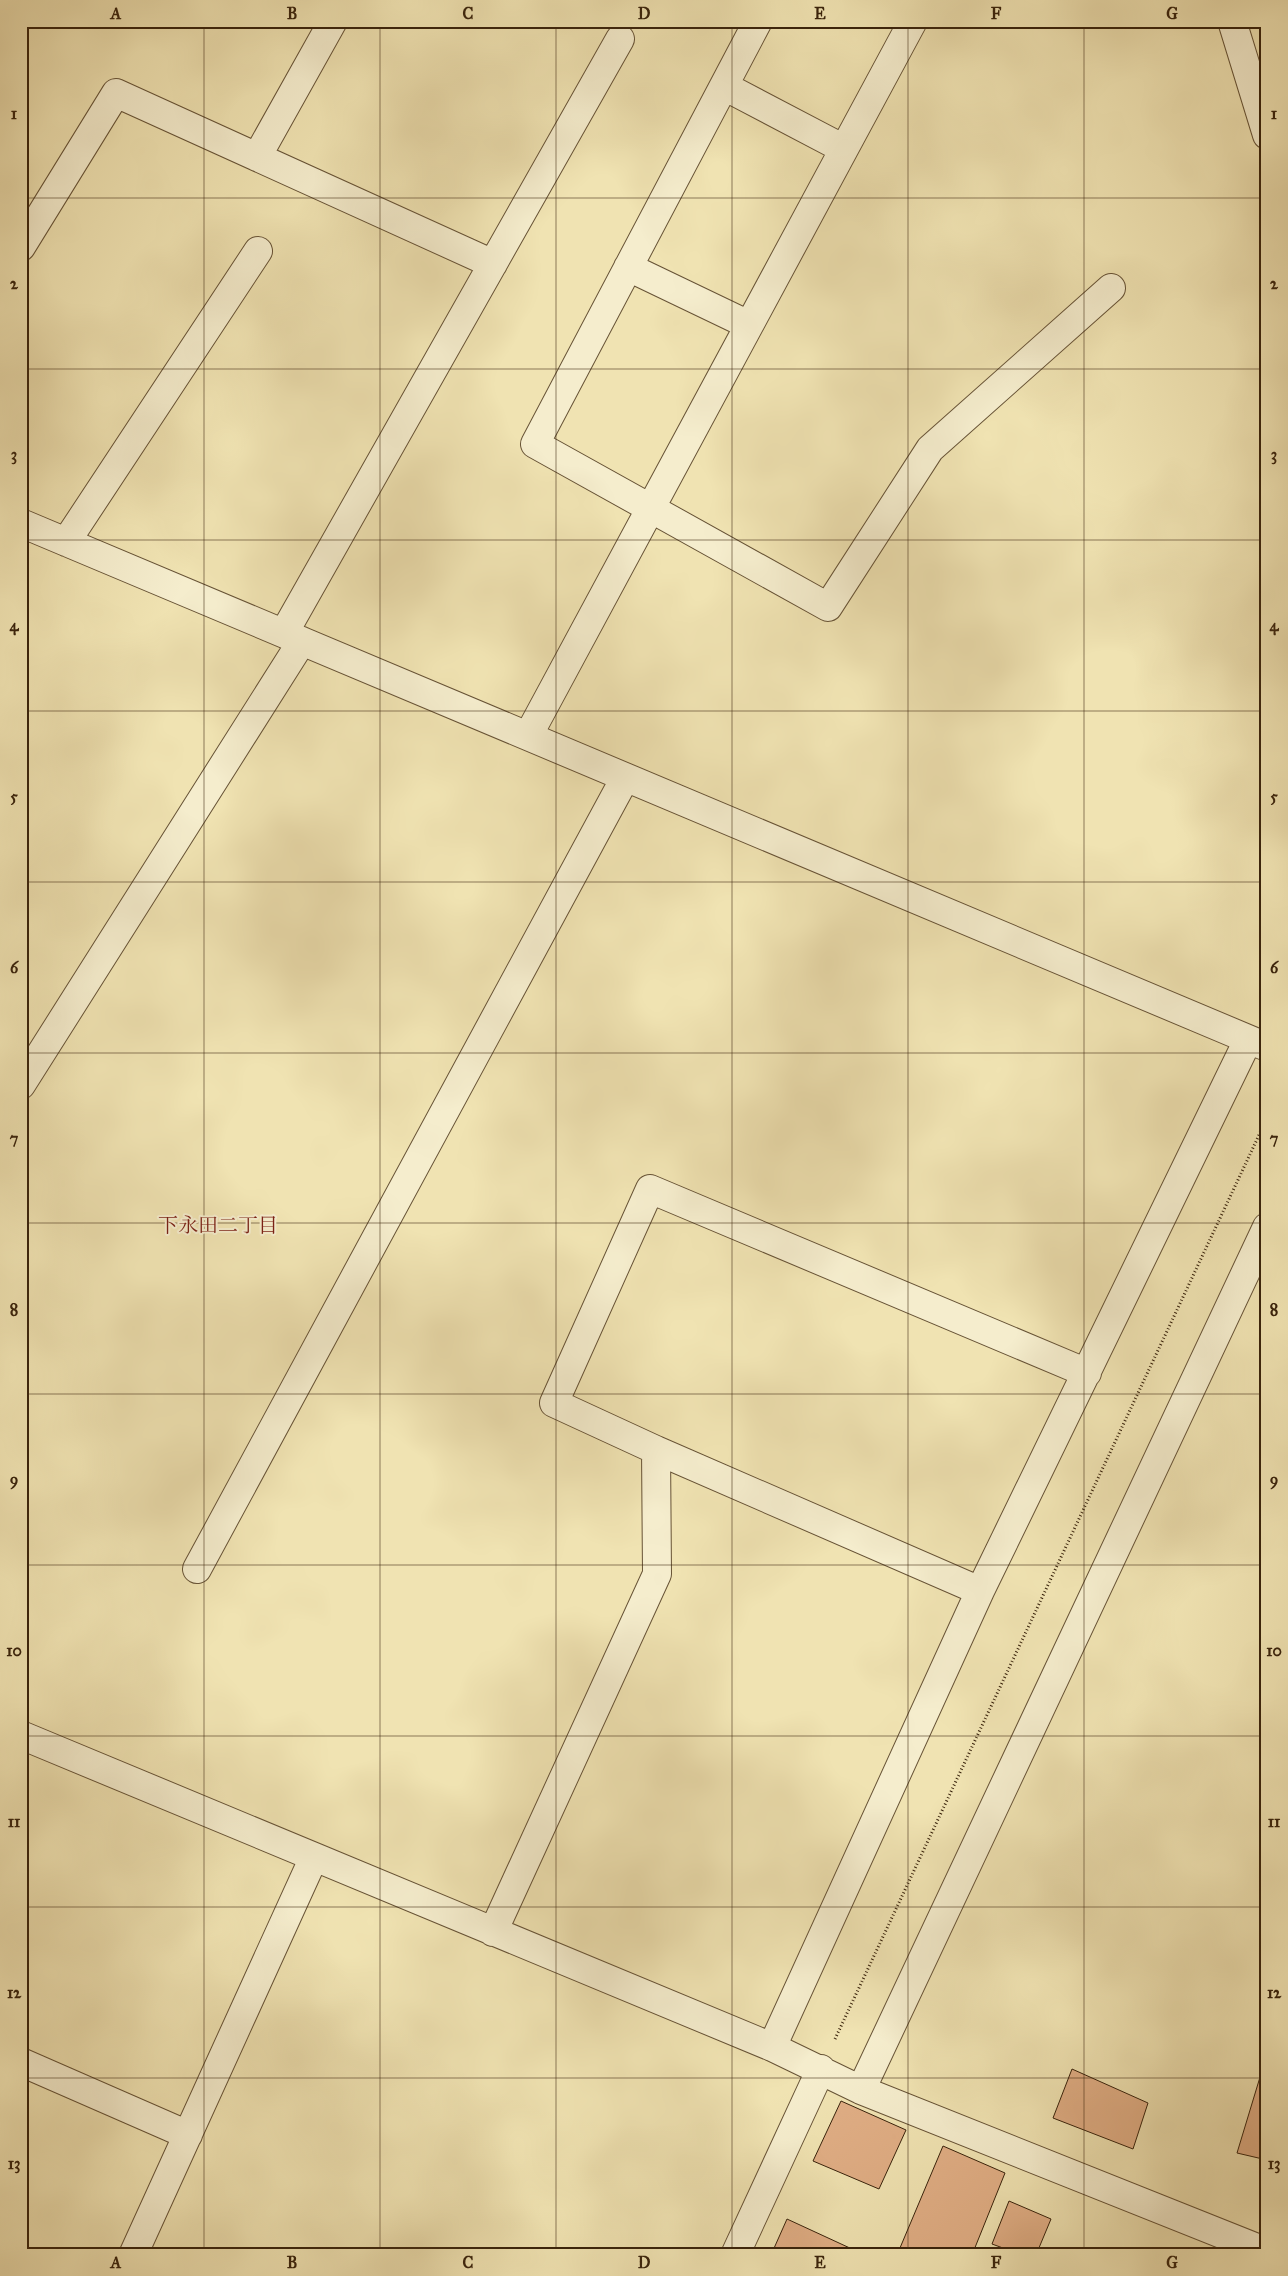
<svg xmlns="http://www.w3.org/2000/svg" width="1288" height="2276" viewBox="0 0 1288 2276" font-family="'IM FELL Great Primer','Noto Serif JP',serif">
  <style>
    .building { fill: #e0ae85; stroke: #39230c }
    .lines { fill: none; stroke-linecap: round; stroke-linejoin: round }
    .minor-casing { stroke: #675336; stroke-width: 30 }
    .path { stroke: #39230c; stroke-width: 3; stroke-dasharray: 1 2.5; stroke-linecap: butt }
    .minor { stroke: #f5edcd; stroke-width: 28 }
    .grid { fill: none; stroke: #39230c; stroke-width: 1; stroke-opacity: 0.55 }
    .labels { text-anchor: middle; stroke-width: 4; stroke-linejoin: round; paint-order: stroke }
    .neighbourhood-label { font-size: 20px; fill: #7a1f14; stroke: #f5edcd }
    .neatline { fill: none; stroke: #39230c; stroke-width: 2 }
    .grid-label { font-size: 16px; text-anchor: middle; font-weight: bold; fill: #39230c }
  </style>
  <rect width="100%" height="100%" fill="#f0e3b2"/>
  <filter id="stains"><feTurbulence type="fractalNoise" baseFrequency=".004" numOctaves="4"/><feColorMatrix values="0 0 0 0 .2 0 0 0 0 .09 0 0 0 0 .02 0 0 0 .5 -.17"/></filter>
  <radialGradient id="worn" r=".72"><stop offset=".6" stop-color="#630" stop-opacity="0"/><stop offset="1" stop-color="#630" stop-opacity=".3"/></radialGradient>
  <!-- building -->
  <path class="building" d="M 1267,2054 L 1267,2160 L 1237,2153 Z
    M 1072,2069 L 1148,2103 L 1133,2149 L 1053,2118 Z
    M 841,2101 L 906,2130 L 879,2189 L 813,2161 Z
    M 943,2146 L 1005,2173 L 972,2255 L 897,2255 Z
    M 1009,2201 L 1051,2219 L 1036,2255 L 1022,2255 L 992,2244 Z
    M 787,2219 L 852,2249 L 849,2255 L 771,2255 Z"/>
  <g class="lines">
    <defs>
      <path id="minor" d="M 758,21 L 535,444 L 828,607 L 930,449 L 1111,288
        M 1232,21 L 1267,135
        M 724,86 L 844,149
        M 257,157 L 333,21
        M 21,247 L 116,93 L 493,264
        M 628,267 L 749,325
        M 21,523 L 1267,1047
        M 66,542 L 258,251
        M 284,633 L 620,39
        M 528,736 L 913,21
        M 21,1085 L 302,641
        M 656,1450 L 554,1403 L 650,1189 L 1087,1373
        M 197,1569 L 625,778
        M 21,1735 L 772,2047 L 861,2090 L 1267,2252
        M 493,1932 L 657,1574 L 656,1450 L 980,1591
        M 772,2047 L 980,1591 L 1248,1040
        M 21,2062 L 188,2135
        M 861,2090 L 1267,1227
        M 133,2255 L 314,1857
        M 735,2255 L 821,2069"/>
    </defs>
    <!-- minor casing -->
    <use href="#minor" class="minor-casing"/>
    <!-- path -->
    <path class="path" d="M 835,2039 L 1267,1118"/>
    <!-- minor -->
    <use href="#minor" class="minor"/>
  </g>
  <!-- grid -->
  <path class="grid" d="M 204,21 L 204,2255M 380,21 L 380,2255M 556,21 L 556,2255M 732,21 L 732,2255M 908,21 L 908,2255M 1084,21 L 1084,2255M 21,198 L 1267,198M 21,369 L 1267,369M 21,540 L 1267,540M 21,711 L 1267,711M 21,882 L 1267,882M 21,1053 L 1267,1053M 21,1223 L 1267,1223M 21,1394 L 1267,1394M 21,1565 L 1267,1565M 21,1736 L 1267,1736M 21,1907 L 1267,1907M 21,2078 L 1267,2078"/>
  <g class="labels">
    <!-- neighbourhood labels -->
    <g class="neighbourhood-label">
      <text x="218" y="1232">下永田二丁目</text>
    </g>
  </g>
  <!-- margin -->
  <rect width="1288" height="2276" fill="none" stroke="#f0e3b2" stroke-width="55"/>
  <rect x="28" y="28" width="1232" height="2220" class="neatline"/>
  <g class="grid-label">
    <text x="116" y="19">A</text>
    <text x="292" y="19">B</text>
    <text x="468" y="19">C</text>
    <text x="644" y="19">D</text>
    <text x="820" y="19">E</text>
    <text x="996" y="19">F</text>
    <text x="1172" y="19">G</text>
    <text x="14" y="119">1</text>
    <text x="1274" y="119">1</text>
    <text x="14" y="289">2</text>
    <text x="1274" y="289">2</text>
    <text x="14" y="460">3</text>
    <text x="1274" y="460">3</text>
    <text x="14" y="631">4</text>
    <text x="1274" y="631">4</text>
    <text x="14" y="802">5</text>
    <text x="1274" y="802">5</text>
    <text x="14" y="973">6</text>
    <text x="1274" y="973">6</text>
    <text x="14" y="1144">7</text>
    <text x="1274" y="1144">7</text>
    <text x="14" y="1315">8</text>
    <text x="1274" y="1315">8</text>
    <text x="14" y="1485">9</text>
    <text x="1274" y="1485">9</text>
    <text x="14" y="1656">10</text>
    <text x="1274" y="1656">10</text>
    <text x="14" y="1827">11</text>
    <text x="1274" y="1827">11</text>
    <text x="14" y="1998">12</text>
    <text x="1274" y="1998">12</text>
    <text x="14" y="2169">13</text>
    <text x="1274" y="2169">13</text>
    <text x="116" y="2268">A</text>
    <text x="292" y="2268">B</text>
    <text x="468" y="2268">C</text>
    <text x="644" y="2268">D</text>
    <text x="820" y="2268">E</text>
    <text x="996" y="2268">F</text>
    <text x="1172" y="2268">G</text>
  </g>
  <rect width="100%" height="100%" filter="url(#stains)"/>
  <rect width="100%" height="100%" fill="url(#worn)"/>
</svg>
